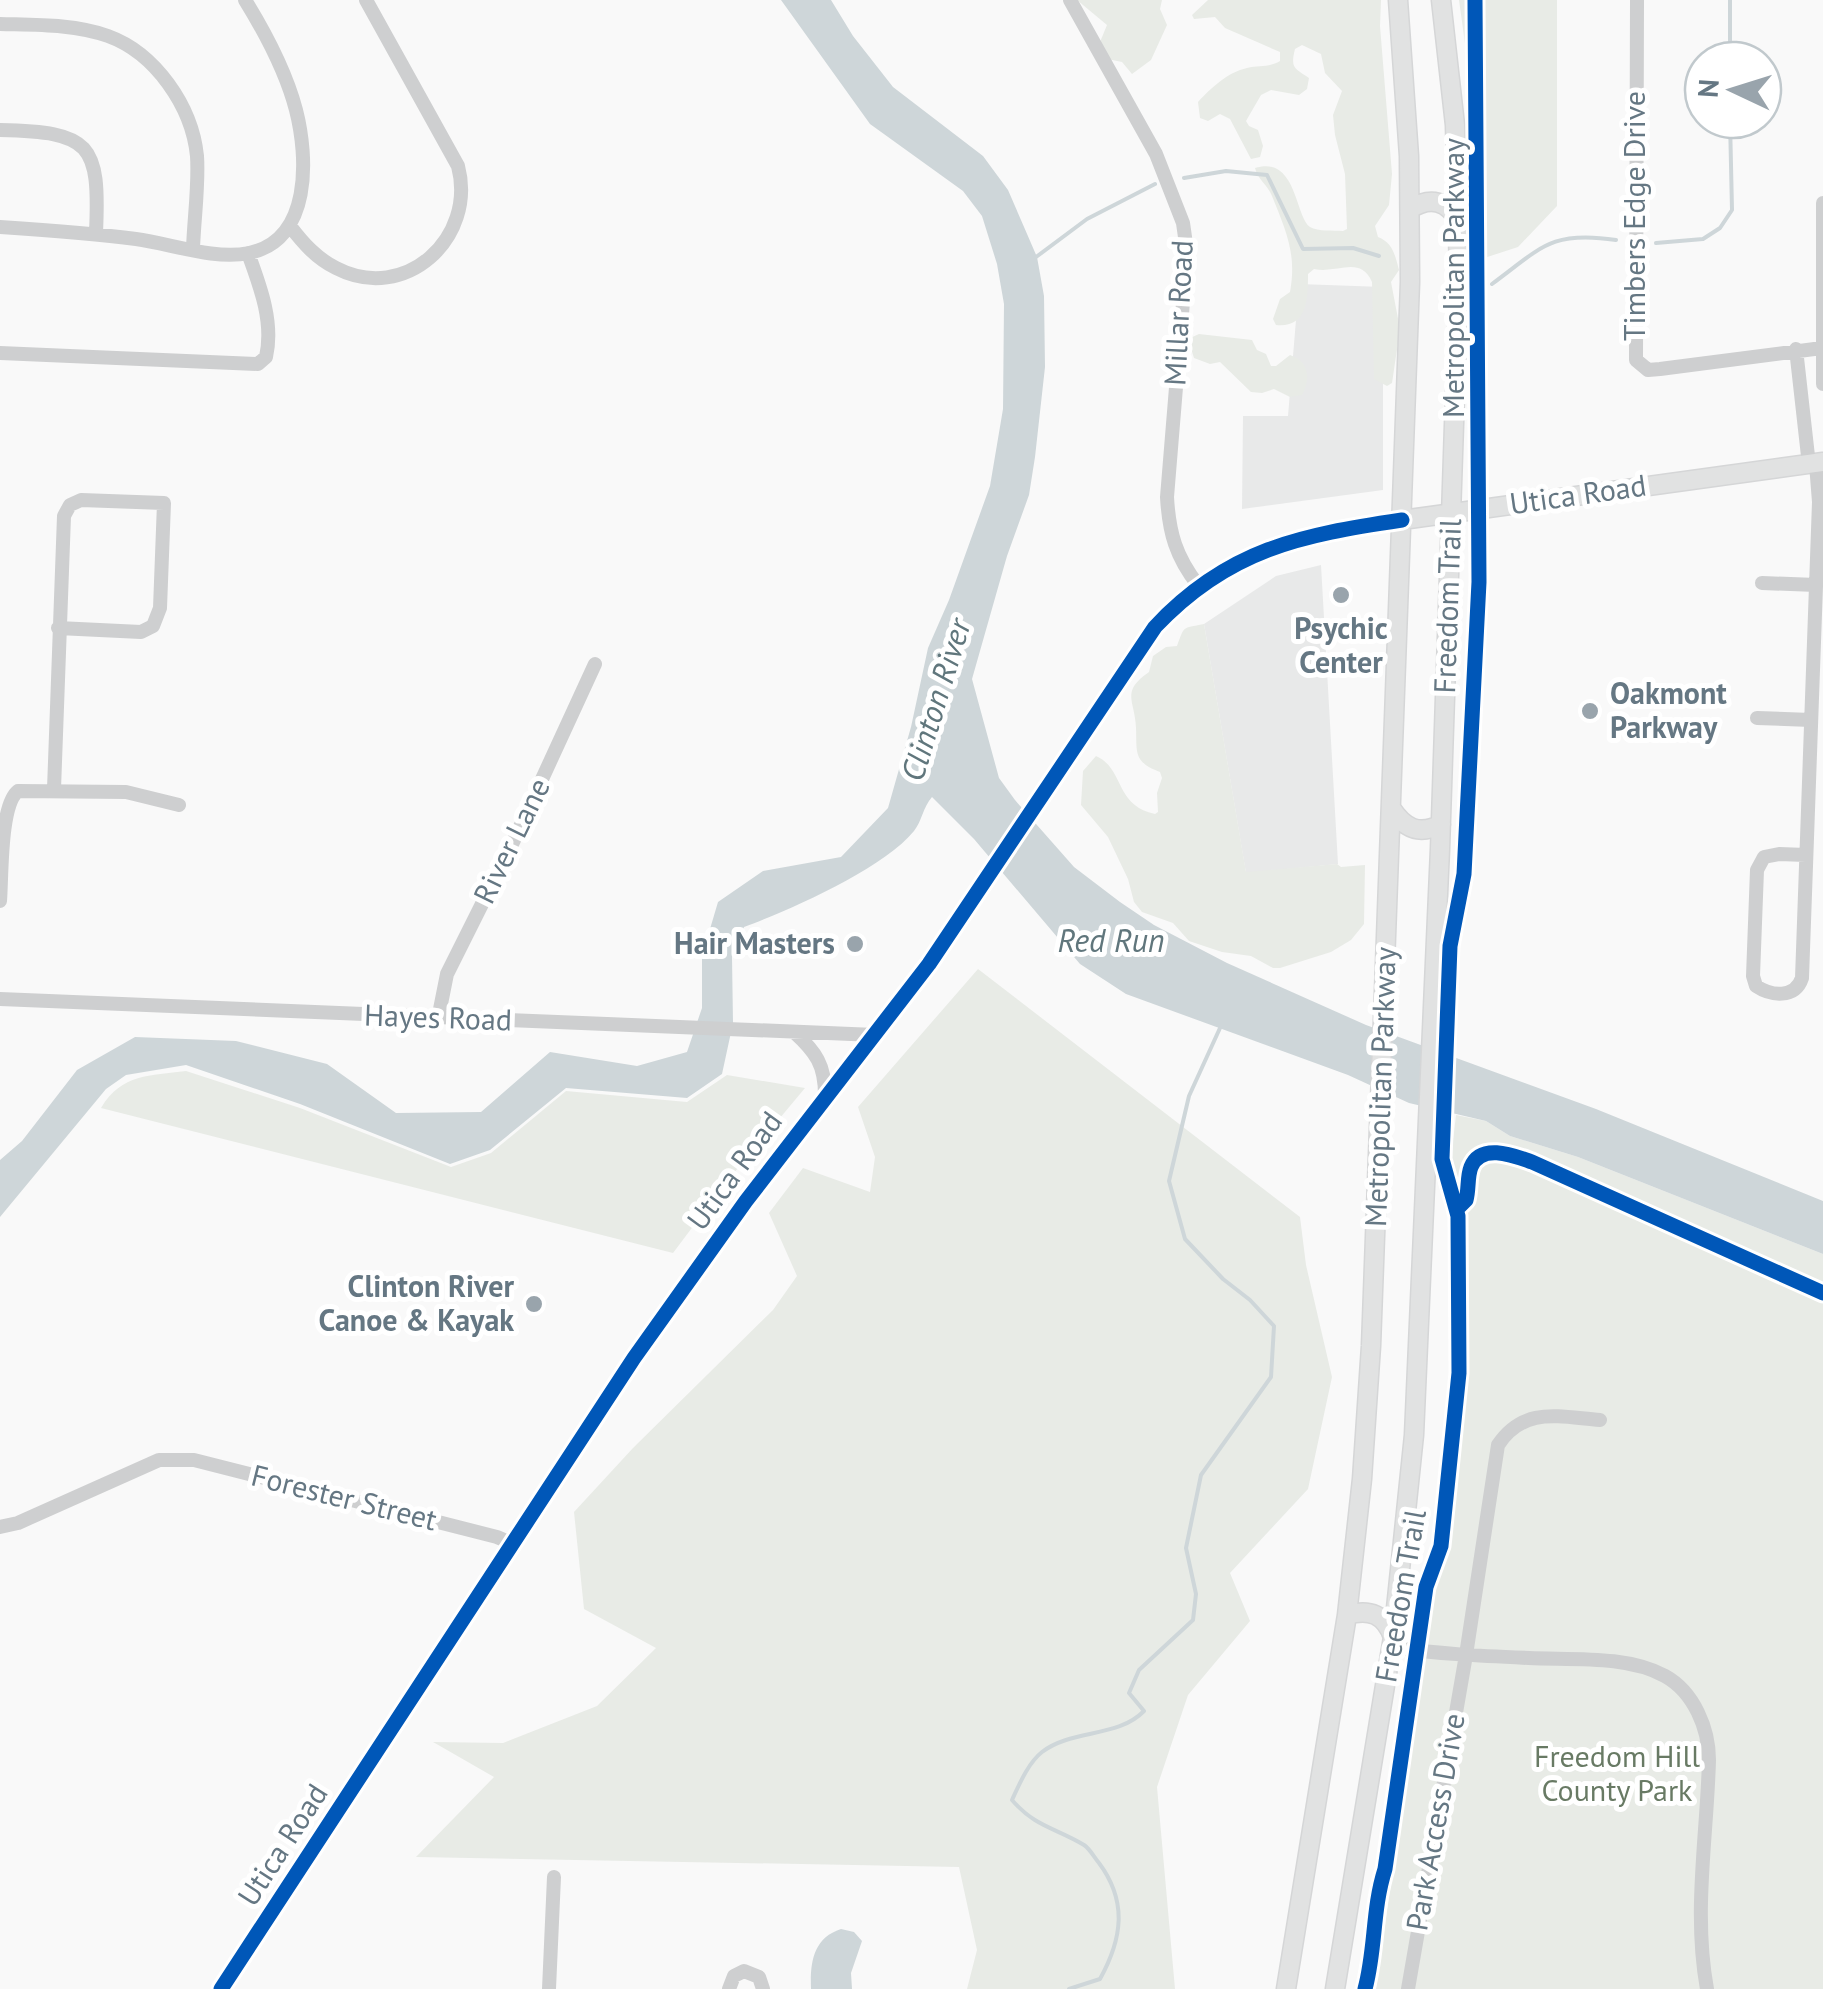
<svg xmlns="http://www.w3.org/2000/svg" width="1823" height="1989" viewBox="0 0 1823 1989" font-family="'PT Sans',sans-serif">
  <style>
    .built { fill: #e8e9e9 }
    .green { fill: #e8ebe6 }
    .water { fill: #ced6d9 }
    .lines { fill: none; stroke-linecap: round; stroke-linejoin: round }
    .stream { stroke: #ced6d9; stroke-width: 4 }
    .major-casing { stroke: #d5d6d7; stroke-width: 21 }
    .minor { stroke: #cecfd0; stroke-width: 14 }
    .major { stroke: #e1e2e2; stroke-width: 18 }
    .cycleway-casing { stroke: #fff; stroke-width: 21 }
    .cycleway { stroke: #0057b8; stroke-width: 15 }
    .poi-dot { fill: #99a4ac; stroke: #fff; stroke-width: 4 }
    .labels { text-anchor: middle; stroke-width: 10; stroke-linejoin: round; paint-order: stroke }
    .street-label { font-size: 30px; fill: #657783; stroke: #fff }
    .poi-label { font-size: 30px; font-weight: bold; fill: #657783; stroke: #fff; text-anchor: end }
    .park-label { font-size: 30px; fill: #687a64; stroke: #fff }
    .water-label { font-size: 32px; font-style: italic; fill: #60767c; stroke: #fff }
  </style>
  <rect width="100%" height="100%" fill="#f9f9f9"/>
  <!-- built -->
  <path class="built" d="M 1299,284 L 1383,287 L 1383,490 L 1242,509 L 1243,416 L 1288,416 Z
    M 1321,565 L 1338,864 L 1246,873 L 1204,624 L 1276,576 Z"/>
  <!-- green -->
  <path class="green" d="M 1077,0 L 1162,0 L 1160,9 L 1167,25 L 1151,60 L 1132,74 L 1122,62 L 1103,58 L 1100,42 L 1107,25 Z
    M 1208,0 L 1381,0 L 1380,26 L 1392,174 L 1389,205 L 1375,226 L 1378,237 C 1393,243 1395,255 1399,270 L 1391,282 L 1400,329 L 1392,383 L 1387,386 L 1374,379 L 1372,282 C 1360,255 1338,274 1314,269 L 1308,274 C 1308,298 1308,328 1276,325 L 1273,319 L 1280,299 L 1290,292 C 1297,254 1286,231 1272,196 C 1267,184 1258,180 1255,168 C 1297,155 1295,217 1310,227 C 1318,232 1334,230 1343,231 L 1347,229 L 1345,174 L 1335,135 L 1333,115 L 1342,91 L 1325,73 L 1321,54 L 1302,45 L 1295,49 C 1290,69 1295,68 1309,78 L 1307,89 L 1299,95 L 1271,90 L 1261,95 L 1246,121 L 1249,126 L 1258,130 L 1263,146 L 1260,157 L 1251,159 L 1230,119 L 1220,114 L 1208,121 L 1200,118 L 1198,102 C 1211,88 1228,72 1247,68 C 1259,65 1268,68 1280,61 L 1280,52 L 1225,28 L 1215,17 L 1194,19 L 1192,15 Z
    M 1459,0 L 1557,0 L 1557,206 L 1518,247 L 1475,261 L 1471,87 Z
    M 1199,334 L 1252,340 L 1257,350 L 1266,354 L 1271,366 L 1276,366 L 1290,355 C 1309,361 1311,379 1302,395 L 1290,397 L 1274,389 L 1262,393 L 1251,392 L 1220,362 L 1210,364 L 1194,358 L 1188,339 Z
    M 1204,624 L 1246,872 L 1337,864 L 1341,867 L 1365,865 L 1364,924 L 1351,940 L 1331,952 L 1280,968 L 1273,968 L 1251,956 L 1222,952 L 1189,941 L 1173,923 L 1142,912 L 1134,902 L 1128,879 L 1108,837 L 1081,805 L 1083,771 L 1096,756 C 1125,769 1114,805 1155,814 L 1158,812 L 1157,793 L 1162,778 L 1160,772 C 1133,762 1137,752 1136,728 C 1135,700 1120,692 1149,672 L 1153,656 L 1166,647 L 1177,646 C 1185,625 1181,629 1204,624 Z
    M 978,969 L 1300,1217 L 1306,1265 L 1332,1377 L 1308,1489 L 1230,1573 L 1250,1621 L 1188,1695 L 1157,1787 L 1175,1989 L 967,1989 L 977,1950 L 959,1867 L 416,1857 L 494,1777 L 433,1742 L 503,1743 L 597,1706 L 656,1648 L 584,1609 L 574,1512 L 633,1448 L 773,1310 L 797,1276 L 769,1213 L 803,1168 L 870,1192 L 875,1157 L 858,1107 Z
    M 186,1071 L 300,1108 L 451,1167 L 491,1153 L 566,1091 L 687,1102 L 727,1075 L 805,1088 L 728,1180 L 673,1253 L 101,1108 C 122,1073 150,1076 186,1071 Z
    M 1456,1115 L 1486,1121 L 1510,1136 L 1578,1157 L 1823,1254 L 1823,1989 L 1376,1989 L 1433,1587 L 1450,1506 L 1465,1338 L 1460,1198 L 1450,1167 Z"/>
  <!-- water -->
  <path class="water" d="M 781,0 L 831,0 L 853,36 L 893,87 L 983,156 L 1008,190 L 1037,257 L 1044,296 L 1045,367 L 1035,457 L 1029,495 L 1007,556 L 972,679 L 999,778 L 1015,800 L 1074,867 L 1120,902 L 1154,925 L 1227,963 L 1366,1025 L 1596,1109 L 1823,1201 L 1823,1254 L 1578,1157 L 1510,1136 L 1486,1121 L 1409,1103 L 1348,1075 L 1126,994 L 1080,964 L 974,839 L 932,797 C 923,807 922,821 914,831 C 883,869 790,910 744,927 L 732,957 L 733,1023 L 722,1074 L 687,1098 L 566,1088 L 490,1150 L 450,1164 L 300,1104 L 186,1065 L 126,1075 L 106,1089 L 0,1217 L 0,1160 L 22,1141 L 77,1070 L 135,1037 L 236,1041 L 327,1064 L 396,1113 L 481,1112 L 550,1052 L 637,1066 L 687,1052 L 702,1008 L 702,956 L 718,902 L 763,871 L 841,857 L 888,808 L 911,727 L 928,648 L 949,600 L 990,486 L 1003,409 L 1004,304 L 997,264 L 982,216 L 963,191 L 870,124 Z
    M 841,1929 L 854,1932 L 862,1941 L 851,1973 L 852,1989 L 811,1989 C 810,1963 813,1938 841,1929 Z"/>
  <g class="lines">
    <!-- stream -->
    <path class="stream" d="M 1730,0 L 1730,60
      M 1184,178 L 1226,171 L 1267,175 L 1303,249 L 1353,248 L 1379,256
      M 1656,243 L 1703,239 L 1720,228 L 1732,210 L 1730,120
      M 1036,257 L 1087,219 L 1155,184
      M 1492,284 C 1541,248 1551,230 1616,240
      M 1069,1989 L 1100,1979 C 1122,1939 1128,1902 1099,1863 C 1094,1857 1090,1849 1084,1845 C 1056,1828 1035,1827 1012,1800 C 1019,1785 1028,1763 1042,1752 C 1072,1729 1118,1738 1144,1711 L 1129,1693 L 1139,1670 L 1193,1620 L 1196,1594 L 1186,1548 L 1201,1475 L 1271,1377 L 1274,1326 L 1250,1300 L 1223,1279 L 1185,1239 L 1169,1181 L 1189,1096 L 1220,1028"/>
    <defs>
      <path id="major" d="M 1410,209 C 1431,196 1447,201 1459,221
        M 1402,520 L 1823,462
        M 1391,808 C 1404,828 1419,836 1441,824
        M 1347,1615 C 1370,1608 1385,1615 1393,1637
        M 1286,1989 L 1347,1615 L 1362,1479 L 1371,1346 L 1410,282 L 1409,156 L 1398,0
        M 1335,1989 L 1393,1637 L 1414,1435 L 1440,849 L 1459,273 L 1455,125 L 1441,0"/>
    </defs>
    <!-- major casing -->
    <use href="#major" class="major-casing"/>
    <!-- minor -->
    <path class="minor" d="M 1070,0 L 1156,154 L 1183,223 L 1186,244 L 1184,290 L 1167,497 C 1169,533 1176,557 1198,585
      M 1637,0 L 1636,360 L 1648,370 L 1660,369 L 1822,348
      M 0,24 C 36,25 74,24 108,36 C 155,53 192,106 197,156 C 199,186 194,218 193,249
      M 0,130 C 91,132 100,143 96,233
      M 1823,203 L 1823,384
      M 290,226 C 303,243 316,258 336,268 C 405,304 477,238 458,166 L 366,0
      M 0,227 C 46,230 91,233 136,239 C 172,244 214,260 249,253 C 312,240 308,157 296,110 C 286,72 266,34 245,0
      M 1796,349 L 1809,465
      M 0,353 L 258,364 L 266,357 C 274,322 260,286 248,253
      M 1762,583 L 1816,585
      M 1757,718 L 1811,720
      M 54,789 L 64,516 L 70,505 L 81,500 L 164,503 L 160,608 L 153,626 L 141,632 L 58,628
      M 1806,855 L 1779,854 L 1764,857 L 1757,870 L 1753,976 L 1756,986 C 1771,996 1795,999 1802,978 L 1819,502 L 1816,464
      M 0,901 C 2,876 0,805 18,791 L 126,792 L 179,805
      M 0,999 L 875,1035
      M 438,1019 L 447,974 L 514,840 L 595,664
      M 794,1032 C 816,1052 825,1065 825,1095
      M 0,1527 L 18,1523 L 159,1460 L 194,1460 L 497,1537 L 513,1544
      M 1392,1647 C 1437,1654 1483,1656 1529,1658 C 1571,1660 1627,1655 1665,1676 C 1694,1692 1709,1729 1709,1760 C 1707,1837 1693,1913 1707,1989
      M 221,1989 L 634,1358 L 746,1201 L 929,964 L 1155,627 C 1228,549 1301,535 1402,520
      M 549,1989 L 554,1877
      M 729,1989 L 734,1976 L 744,1971 L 759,1977 L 763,1989
      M 1408,1989 L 1466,1655 L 1498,1445 C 1524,1406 1559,1417 1600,1420"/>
    <!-- major -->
    <use href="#major" class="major"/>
    <defs>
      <path id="cycleway" d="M 1457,1209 L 1466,1200 C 1469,1190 1467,1177 1471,1167 C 1481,1142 1515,1156 1532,1162 L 1823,1293
        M 221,1989 L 634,1358 L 746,1201 L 929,964 L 1155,627 C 1228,549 1301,535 1402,520
        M 1365,1989 C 1376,1948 1372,1910 1385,1869 L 1426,1587 L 1441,1546 L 1459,1373 L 1458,1216 L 1442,1159 L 1450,946 L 1464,874 L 1479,582 L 1475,0"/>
    </defs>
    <!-- cycleway casing -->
    <use href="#cycleway" class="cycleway-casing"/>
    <!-- cycleway -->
    <use href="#cycleway" class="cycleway"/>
  </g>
  <!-- markers -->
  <g class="poi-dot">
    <circle cx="1341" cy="595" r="10"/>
    <circle cx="1590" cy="711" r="10"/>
    <circle cx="855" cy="944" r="10"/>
    <circle cx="534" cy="1304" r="10"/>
  </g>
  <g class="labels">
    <!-- street labels -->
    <g class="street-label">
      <text transform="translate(1635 216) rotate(-90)" y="10">Timbers Edge Drive</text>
      <text transform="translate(1454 278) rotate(-90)" y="10">Metropolitan Parkway</text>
      <text transform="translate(1179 313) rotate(-87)" y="10">Millar Road</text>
      <text transform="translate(1578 495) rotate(-8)" y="10">Utica Road</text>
      <text transform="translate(1448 606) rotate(-88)" y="10">Freedom Trail</text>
      <text transform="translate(512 841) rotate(-64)" y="10">River Lane</text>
      <text transform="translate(438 1018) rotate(2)" y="10">Hayes Road</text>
      <text transform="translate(1381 1087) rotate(-88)" y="10">Metropolitan Parkway</text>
      <text transform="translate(735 1171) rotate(-54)" y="10">Utica Road</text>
      <text transform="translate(344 1498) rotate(14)" y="10">Forester Street</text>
      <text transform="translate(1401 1596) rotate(-80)" y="10">Freedom Trail</text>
      <text transform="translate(1436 1822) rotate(-80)" y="10">Park Access Drive</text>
      <text transform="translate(283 1845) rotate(-57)" y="10">Utica Road</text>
    </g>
    <!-- poi labels -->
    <g class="poi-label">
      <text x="1341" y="639" text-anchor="middle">Psychic<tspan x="1341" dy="34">Center</tspan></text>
      <text x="1610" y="704" text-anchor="start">Oakmont<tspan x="1610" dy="34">Parkway</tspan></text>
      <text x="835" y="954">Hair Masters</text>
      <text x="514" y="1297">Clinton River<tspan x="514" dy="34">Canoe &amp; Kayak</tspan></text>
    </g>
    <!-- park labels -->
    <g class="park-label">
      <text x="1617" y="1767">Freedom Hill<tspan x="1617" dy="34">County Park</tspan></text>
    </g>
    <!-- water labels -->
    <g class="water-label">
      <text transform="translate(936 700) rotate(-73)" y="11">Clinton River</text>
      <text x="1111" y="952">Red Run</text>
    </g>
  </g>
  <!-- north arrow -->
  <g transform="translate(1733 90) rotate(274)"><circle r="48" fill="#ffffff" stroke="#c1c9cd" stroke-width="2.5"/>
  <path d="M0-8L18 38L0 25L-18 38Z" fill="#99a4ac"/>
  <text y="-15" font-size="28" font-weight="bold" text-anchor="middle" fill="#657783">N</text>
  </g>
</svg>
